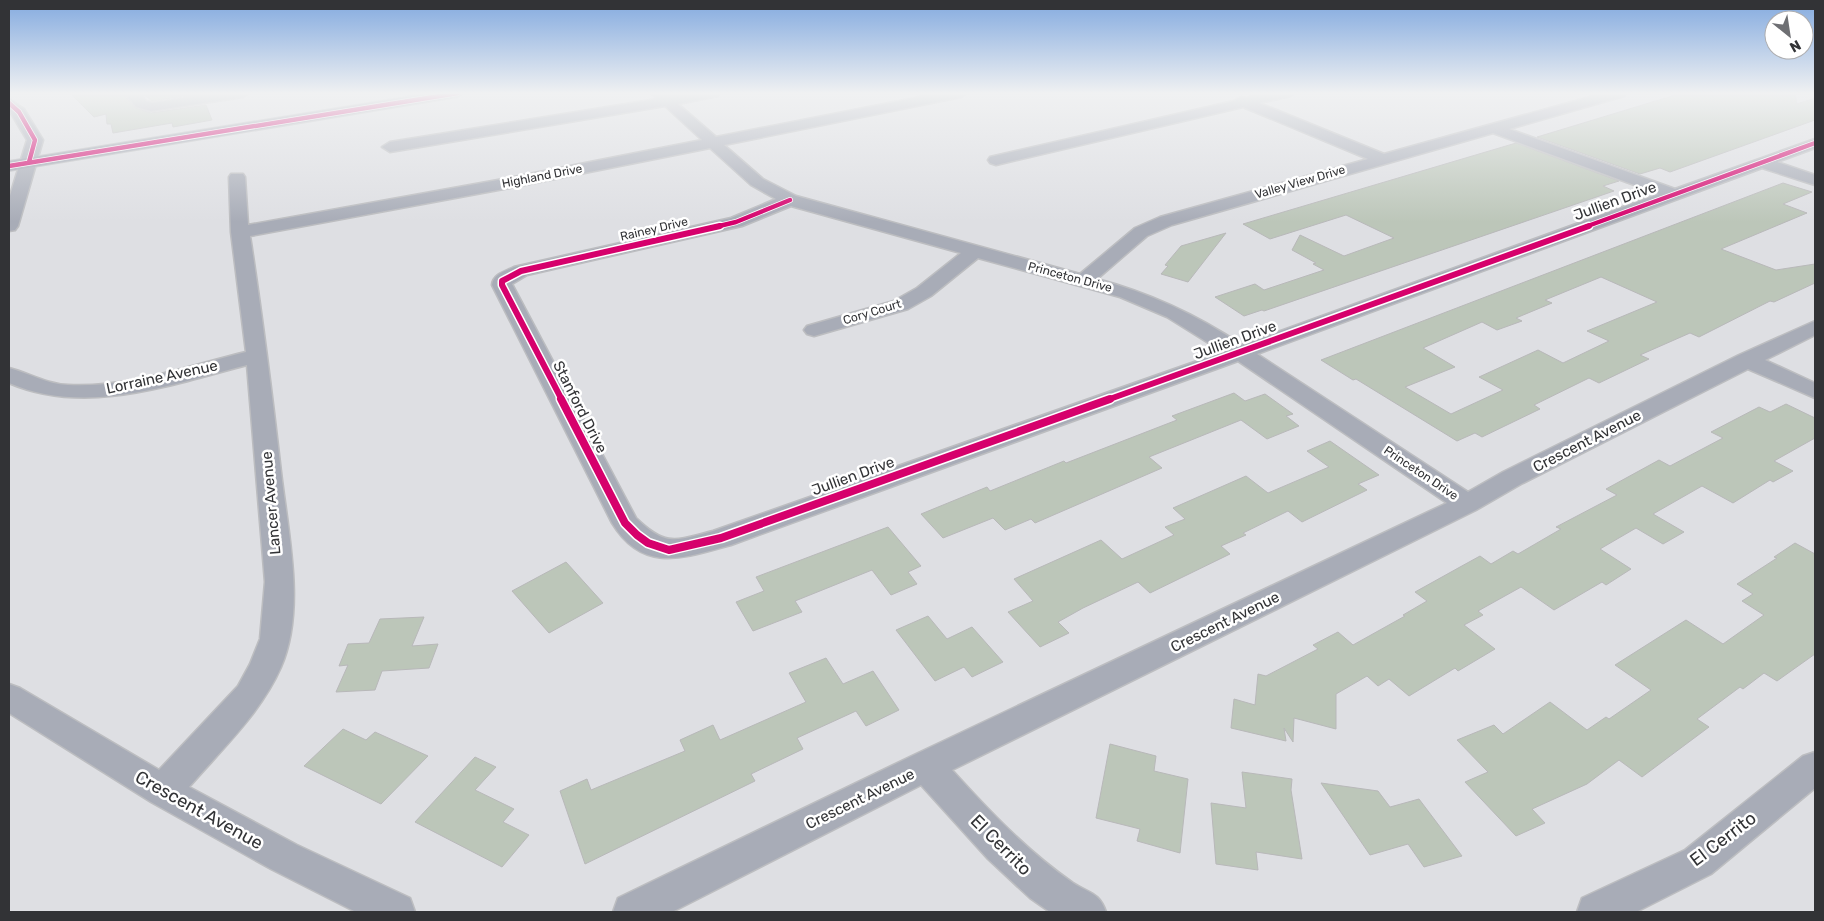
<svg xmlns="http://www.w3.org/2000/svg" width="1824" height="921" viewBox="0 0 1824 921" font-family="Rubik,sans-serif">
  <style>
    .building { fill: #bcc6b9; stroke: #b8b8b9; fill-rule: evenodd }
    .lines { fill: none; stroke-linecap: round; stroke-linejoin: round }
    .minor-casing { stroke: #bcbdc0; stroke-width: 3 }
    .secondary-casing { stroke: #bcbdc0; stroke-width: 2 }
    .minor { fill: #a8acb7; fill-rule: evenodd }
    .secondary { fill: #9da2ae; fill-rule: evenodd }
    .cycleway-far2-casing { stroke: #fff; stroke-width: 6 }
    .cycleway-far1-casing { stroke: #fff; stroke-width: 9 }
    .cycleway-casing { stroke: #fff; stroke-width: 11 }
    .cycleway-far2 { stroke: #d6006c; stroke-width: 4.5 }
    .cycleway-far1 { stroke: #d6006c; stroke-width: 6 }
    .cycleway { stroke: #d6006c; stroke-width: 8 }
    .labels { text-anchor: middle; stroke-width: 5; stroke-linejoin: round; paint-order: stroke }
    .far-street-label { font-size: 12px; fill: #323336; stroke: #fff }
    .street-label { font-size: 15px; fill: #323336; stroke: #fff }
    .near-street-label { font-size: 18px; fill: #323336; stroke: #fff }
  </style>
  <rect width="100%" height="100%" fill="#dedfe3"/>
  <!-- building -->
  <path class="building" d="M 70,93 L 122,93 L 135,108 L 151,113 L 206,105 L 212,120 L 173,127 L 172,123 L 113,133 L 111,124 L 107,124 L 106,114 L 94,117 Z
    M 142,93 L 202,93 L 152,101 Z
    M 1682,93 L 1795,93 L 1797,104 L 1815,98 L 1815,120 L 1670,172 L 1660,168 L 1640,174 L 1537,137 Z
    M 1516,143 L 1619,181 L 1603,186 L 1614,191 L 1264,311 L 1262,310 L 1244,316 L 1215,297 L 1255,284 L 1264,290 L 1324,270 L 1313,264 L 1316,263 L 1292,250 L 1300,235 L 1344,256 L 1394,238 L 1346,215 L 1270,239 L 1243,224 Z
    M 1783,183 L 1812,192 L 1783,204 L 1807,213 L 1721,249 L 1776,270 L 1815,264 L 1815,283 L 1774,302 L 1770,301 L 1699,337 L 1690,333 L 1640,355 L 1649,359 L 1599,383 L 1589,378 L 1534,405 L 1540,409 L 1482,437 L 1475,433 L 1457,441 L 1356,379 L 1353,380 L 1321,360 ZM 1601,277 L 1657,302 L 1587,331 L 1609,341 L 1563,363 L 1538,350 L 1479,377 L 1503,390 L 1451,414 L 1405,387 L 1455,367 L 1423,348 L 1482,322 L 1497,330 L 1522,321 L 1516,318 L 1552,303 L 1545,300 Z
    M 1226,233 L 1188,282 L 1161,274 L 1168,266 L 1165,265 L 1181,246 Z
    M 1234,393 L 1245,401 L 1265,394 L 1293,414 L 1286,416 L 1299,426 L 1267,439 L 1241,420 L 1149,457 L 1162,468 L 1035,523 L 1031,519 L 1005,530 L 993,518 L 943,538 L 921,514 L 987,487 L 990,491 L 1064,461 L 1066,463 L 1177,420 L 1172,416 Z
    M 1786,404 L 1815,418 L 1815,438 L 1774,461 L 1793,471 L 1773,482 L 1770,480 L 1733,503 L 1702,486 L 1653,514 L 1684,532 L 1663,544 L 1636,528 L 1600,549 L 1631,569 L 1606,585 L 1602,582 L 1554,610 L 1521,587 L 1478,611 L 1483,615 L 1464,625 L 1495,649 L 1458,671 L 1455,668 L 1409,696 L 1389,679 L 1378,686 L 1367,676 L 1336,694 L 1336,729 L 1294,718 L 1293,742 L 1284,728 L 1286,741 L 1231,728 L 1234,699 L 1255,705 L 1258,674 L 1266,676 L 1318,649 L 1313,645 L 1338,632 L 1353,645 L 1405,616 L 1403,615 L 1427,601 L 1415,592 L 1460,567 L 1480,556 L 1491,564 L 1513,551 L 1518,554 L 1561,529 L 1556,527 L 1617,495 L 1606,489 L 1659,460 L 1670,466 L 1723,438 L 1711,432 L 1759,407 L 1770,412 Z
    M 1330,441 L 1379,475 L 1358,484 L 1367,490 L 1302,522 L 1288,511 L 1243,533 L 1246,535 L 1221,546 L 1230,554 L 1150,593 L 1138,582 L 1083,608 L 1058,622 L 1069,633 L 1040,647 L 1008,612 L 1033,601 L 1014,579 L 1101,540 L 1122,559 L 1174,535 L 1165,527 L 1185,519 L 1173,508 L 1246,476 L 1268,493 L 1329,467 L 1307,451 Z
    M 888,527 L 921,566 L 908,572 L 917,584 L 891,595 L 872,570 L 795,601 L 802,612 L 753,631 L 736,602 L 764,591 L 756,577 Z
    M 1795,543 L 1815,554 L 1815,654 L 1777,681 L 1764,673 L 1743,689 L 1740,687 L 1697,719 L 1709,727 L 1642,777 L 1619,760 L 1587,784 L 1532,809 L 1545,823 L 1516,836 L 1465,782 L 1488,772 L 1457,740 L 1494,725 L 1503,734 L 1550,702 L 1587,730 L 1606,717 L 1609,719 L 1651,690 L 1615,665 L 1686,620 L 1723,644 L 1764,615 L 1742,601 L 1753,594 L 1737,584 L 1777,558 L 1774,557 Z
    M 566,562 L 603,603 L 549,633 L 512,591 Z
    M 928,616 L 947,639 L 972,627 L 1003,662 L 972,677 L 964,667 L 935,681 L 896,630 Z
    M 424,617 L 412,646 L 438,644 L 429,668 L 382,671 L 375,690 L 336,692 L 348,665 L 339,666 L 348,644 L 369,643 L 380,619 Z
    M 826,658 L 843,684 L 873,671 L 899,710 L 866,726 L 856,711 L 797,738 L 803,749 L 751,774 L 755,781 L 585,864 L 560,791 L 587,779 L 591,790 L 685,751 L 680,740 L 713,725 L 720,740 L 806,702 L 789,673 Z
    M 343,729 L 366,740 L 375,732 L 428,756 L 381,804 L 304,766 Z
    M 1110,744 L 1156,756 L 1154,771 L 1188,779 L 1180,853 L 1137,841 L 1140,829 L 1096,818 Z
    M 475,757 L 496,767 L 475,790 L 514,809 L 503,822 L 529,835 L 502,867 L 415,822 Z
    M 1242,772 L 1292,779 L 1291,790 L 1302,859 L 1256,852 L 1258,870 L 1216,864 L 1211,803 L 1246,808 Z
    M 1321,783 L 1378,791 L 1390,807 L 1419,799 L 1462,856 L 1424,867 L 1408,844 L 1370,855 Z"/>
  <g class="lines">
    <defs>
      <path id="minor" d="M 124,93 L 139,93 L 146,101 L 152,103 L 216,93 L 250,93 L 243,97 L 151,111 L 136,107 Z
        M 651,93 L 666,93 L 670,97 L 691,93 L 720,93 L 718,96 L 678,104 L 716,137 L 940,93 L 968,93 L 961,97 L 724,145 L 763,179 L 796,196 L 1080,274 L 1135,228 L 1160,217 L 1368,159 L 1243,107 L 996,165 L 990,163 L 988,160 L 990,157 L 1234,101 L 1241,97 L 1246,98 L 1268,93 L 1293,93 L 1291,96 L 1259,103 L 1384,154 L 1604,93 L 1626,93 L 1624,96 L 1509,129 L 1675,189 L 1815,139 L 1815,148 L 1777,162 L 1815,175 L 1815,185 L 1762,168 L 1257,354 L 1468,492 L 1503,472 L 1739,355 L 1815,321 L 1815,335 L 1765,360 L 1815,383 L 1815,398 L 1748,369 L 1521,484 L 1476,510 L 952,770 C 989,811 1027,851 1073,883 C 1090,894 1099,892 1106,912 L 1050,912 L 1030,898 L 988,859 L 921,785 L 672,912 L 613,912 L 618,898 L 914,755 L 1447,503 L 1238,361 L 731,545 C 684,558 643,574 612,523 L 492,285 C 493,274 506,271 514,267 L 731,218 L 776,199 L 751,185 L 710,148 L 509,188 L 250,236 C 262,314 272,393 281,472 C 288,533 306,610 281,667 C 261,713 221,750 189,787 L 297,845 L 410,898 L 415,912 L 356,912 L 271,869 L 151,802 L 9,713 L 9,684 L 20,688 L 159,770 L 238,686 L 250,664 L 260,639 L 265,582 L 247,365 C 170,385 86,416 9,383 L 9,368 C 29,373 46,384 68,385 C 128,388 188,366 246,352 L 231,232 L 229,177 L 231,174 L 243,174 L 245,177 L 248,225 L 509,178 L 702,140 L 665,106 L 390,152 L 382,147 L 390,142 L 657,99 ZM 1493,133 L 1659,194 L 1242,345 C 1197,315 1150,293 1097,279 L 1147,236 L 1172,225 ZM 791,206 L 961,253 L 917,288 L 894,301 L 807,326 L 804,330 L 807,334 L 814,336 L 908,309 L 931,296 L 978,258 L 1120,297 L 1167,317 L 1223,352 L 713,531 C 675,541 666,547 636,518 L 512,284 L 527,275 L 742,226 Z
        M 9,99 L 24,109 L 43,140 L 18,226 L 15,230 L 9,231 L 9,199 L 27,140 L 9,110 Z
        M 1815,752 L 1815,788 L 1711,874 L 1636,912 L 1577,912 L 1582,898 L 1685,850 L 1803,756 Z"/>
      <path id="secondary" d="M 430,93 L 465,93 L 458,97 L 9,171 L 9,161 Z"/>
    </defs>
    <!-- minor casing -->
    <use href="#minor" class="minor-casing"/>
    <!-- secondary casing -->
    <use href="#secondary" class="secondary-casing"/>
    <!-- minor -->
    <use href="#minor" class="minor"/>
    <!-- secondary -->
    <use href="#secondary" class="secondary"/>
    <defs>
      <path id="cycleway-far2" d="M 9,103 L 19,112 L 35,140 L 29,162
        M 9,166 L 458,93
        M 715,227 L 736,222 L 790,200
        M 1585,227 L 1815,143"/>
      <path id="cycleway-far1" d="M 562,400 L 502,285 L 502,281 L 521,271 L 720,226
        M 1107,400 L 1589,226"/>
      <path id="cycleway" d="M 561,399 L 625,523 L 637,535 L 648,543 L 669,550 L 721,538 L 1110,399"/>
    </defs>
    <!-- cycleway-far2 casing -->
    <use href="#cycleway-far2" class="cycleway-far2-casing"/>
    <!-- cycleway-far1 casing -->
    <use href="#cycleway-far1" class="cycleway-far1-casing"/>
    <!-- cycleway casing -->
    <use href="#cycleway" class="cycleway-casing"/>
    <!-- cycleway-far2 -->
    <use href="#cycleway-far2" class="cycleway-far2"/>
    <!-- cycleway-far1 -->
    <use href="#cycleway-far1" class="cycleway-far1"/>
    <!-- cycleway -->
    <use href="#cycleway" class="cycleway"/>
  </g>
  <!-- sky -->
  <linearGradient id="sky" x2="0" y2="1"><stop stop-color="#83aadf"/><stop offset="0.42" stop-color="#f0f1f2"/><stop offset="1" stop-color="#f0f1f2" stop-opacity="0"/></linearGradient>
  <rect width="1824" height="222" fill="url(#sky)"/>
  <g class="labels">
    <!-- far-street labels -->
    <g class="far-street-label">
      <text transform="translate(542 176) rotate(-11)" y="4">Highland Drive</text>
      <text transform="translate(1300 182) rotate(-16)" y="4">Valley View Drive</text>
      <text transform="translate(654 229) rotate(-13)" y="4">Rainey Drive</text>
      <text transform="translate(1070 277) rotate(15)" y="4">Princeton Drive</text>
      <text transform="translate(872 312) rotate(-17)" y="4">Cory Court</text>
      <text transform="translate(1421 473) rotate(34)" y="4">Princeton Drive</text>
    </g>
    <!-- street labels -->
    <g class="street-label">
      <text transform="translate(1615 201) rotate(-20)" y="5">Jullien Drive</text>
      <text transform="translate(1235 340) rotate(-20)" y="5">Jullien Drive</text>
      <text transform="translate(162 377) rotate(-12)" y="5">Lorraine Avenue</text>
      <text transform="translate(580 407) rotate(63)" y="5">Stanford Drive</text>
      <text transform="translate(1587 441) rotate(-27)" y="5">Crescent Avenue</text>
      <text transform="translate(853 476) rotate(-20)" y="5">Jullien Drive</text>
      <text transform="translate(271 503) rotate(-95)" y="5">Lancer Avenue</text>
      <text transform="translate(1225 622) rotate(-26)" y="5">Crescent Avenue</text>
      <text transform="translate(860 799) rotate(-26)" y="5">Crescent Avenue</text>
    </g>
    <!-- near-street labels -->
    <g class="near-street-label">
      <text transform="translate(199 810) rotate(29)" y="6">Crescent Avenue</text>
      <text transform="translate(1723 839) rotate(-37)" y="6">El Cerrito</text>
      <text transform="translate(1001 845) rotate(45)" y="6">El Cerrito</text>
    </g>
  </g>
  <!-- border -->
  <rect width="1824" height="921" fill="none" stroke="#323336" stroke-width="20"/>
  <!-- north arrow -->
  <g transform="translate(1789 35) rotate(150)"><circle r="24" fill="#ffffff" stroke="#adadaf"/>
  <path d="M0-4L9 19L0 12L-9 19Z" fill="#6e6f73"/>
  <text y="-8" font-size="14" font-weight="bold" text-anchor="middle" fill="#323336">N</text>
  </g>
</svg>
